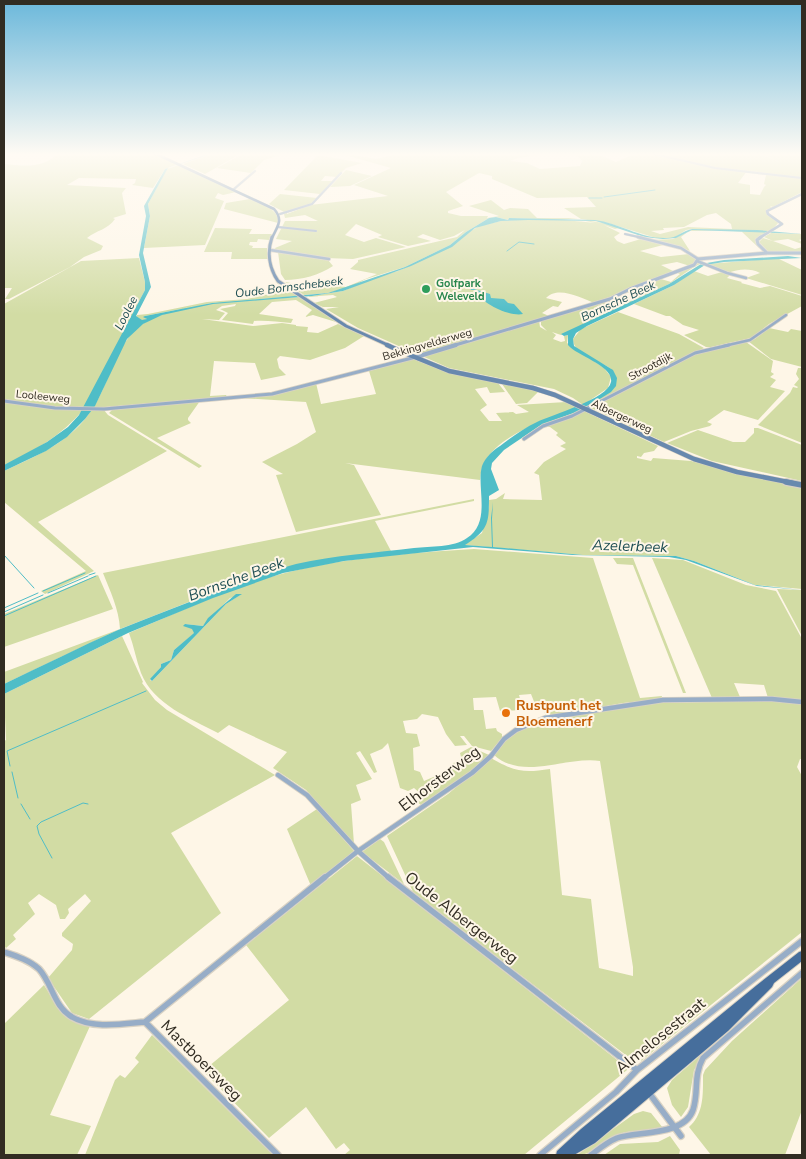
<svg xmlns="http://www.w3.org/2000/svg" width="806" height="1159" viewBox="0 0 806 1159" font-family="'Nunito Sans',sans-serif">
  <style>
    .green { fill: #d2dca4; fill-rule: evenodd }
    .water { fill: #4fbdc7 }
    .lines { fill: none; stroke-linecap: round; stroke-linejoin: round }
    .stream { stroke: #4fbdc7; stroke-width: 1 }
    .minor-far4-casing { stroke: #d9d2c4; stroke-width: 2.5 }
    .minor-far3-casing { stroke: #d9d2c4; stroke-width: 4 }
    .minor-far2-casing { stroke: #d9d2c4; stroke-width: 4.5 }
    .minor-far1-casing { stroke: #d9d2c4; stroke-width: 6 }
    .minor-casing { stroke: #d9d2c4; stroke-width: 8 }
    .tertiary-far2-casing { stroke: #d9d2c4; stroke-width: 3 }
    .tertiary-far1-casing { stroke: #d9d2c4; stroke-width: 4.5 }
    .tertiary-casing { stroke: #d9d2c4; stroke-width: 5 }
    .secondary-far3-casing { stroke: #d9d2c4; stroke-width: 3 }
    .secondary-far2-casing { stroke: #d9d2c4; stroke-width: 4.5 }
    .secondary-far1-casing { stroke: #d9d2c4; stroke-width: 5.5 }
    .secondary-casing { stroke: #d9d2c4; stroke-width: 8 }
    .primary-casing { stroke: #d9d2c4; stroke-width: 2 }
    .minor-far4 { stroke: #97adc7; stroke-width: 2 }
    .minor-far3 { stroke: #97adc7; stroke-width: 2.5 }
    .minor-far2 { stroke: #97adc7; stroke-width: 3 }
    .minor-far1 { stroke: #97adc7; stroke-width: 4.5 }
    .minor { stroke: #97adc7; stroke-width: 5.5 }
    .tertiary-far2 { stroke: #97adc7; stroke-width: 2.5 }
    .tertiary-far1 { stroke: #97adc7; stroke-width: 3 }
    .tertiary { stroke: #97adc7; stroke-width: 4 }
    .secondary-far3 { stroke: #6889ae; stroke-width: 2.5 }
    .secondary-far2 { stroke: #6889ae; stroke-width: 3 }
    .secondary-far1 { stroke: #6889ae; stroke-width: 4.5 }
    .secondary { stroke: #6889ae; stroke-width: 5.5 }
    .primary { fill: #466e9c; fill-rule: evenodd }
    .leisure-dot { fill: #2e9e5b; stroke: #fef6e7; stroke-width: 2 }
    .food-dot { fill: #e8710a; stroke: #fef6e7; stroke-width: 2 }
    .labels { text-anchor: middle; stroke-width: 4; stroke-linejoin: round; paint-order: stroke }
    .far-leisure-label { font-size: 11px; font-weight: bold; fill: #27864d; stroke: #fef6e7; text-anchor: start }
    .far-street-label { font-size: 11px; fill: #312c22; stroke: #fef6e7 }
    .far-water-label { font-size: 12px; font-style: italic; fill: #1e4e53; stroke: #fef6e7 }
    .food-label { font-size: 14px; font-weight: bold; fill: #c56008; stroke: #fef6e7; text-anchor: start }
    .water-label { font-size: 15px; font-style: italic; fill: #1e4e53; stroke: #fef6e7 }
    .near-street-label { font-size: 16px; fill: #312c22; stroke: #fef6e7 }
  </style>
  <rect width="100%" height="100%" fill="#fef6e7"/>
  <!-- green -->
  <path class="green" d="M 58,153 L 150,153 L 178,164 L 165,169 L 153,188 L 132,185 L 135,183 L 136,179 L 79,178 L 67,185 L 126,188 L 122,193 L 126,214 L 113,218 L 115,219 C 107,230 97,230 87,238 L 103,246 L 101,250 L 84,257 L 70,267 L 9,299 L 5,299 L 12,288 L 4,288 L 4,164 C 24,166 43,169 58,153 Z
    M 214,153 L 242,153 L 205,174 L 183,164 Z
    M 244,153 L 288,153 L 264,160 L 251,173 L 217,168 Z
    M 344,153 L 376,159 L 400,153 L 477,153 L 477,155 L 553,153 L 518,158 L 510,161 L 527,163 L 540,169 L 580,166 L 582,161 L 576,154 C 589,150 604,157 616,162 L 636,153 L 758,153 L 782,163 L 760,153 L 802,153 L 802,192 L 773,207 L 770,206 L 772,208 L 766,210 L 767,214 L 779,222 L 770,232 L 692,229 L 686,230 L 674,238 L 656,238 L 608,223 L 581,219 L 564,208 L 596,207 L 587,197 L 537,198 L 492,179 L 492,176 L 479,173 L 446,192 L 463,206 L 448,211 L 448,213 L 461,216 L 488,216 L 487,218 L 499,216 L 469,206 L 491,200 L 504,210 L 510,208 L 528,209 L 537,218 L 578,218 L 559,220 C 572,220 582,222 595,223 L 581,220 C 595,221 606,223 619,228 L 615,229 L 604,225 L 620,233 L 614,237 L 617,241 L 624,244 L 641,239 L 667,244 L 640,251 L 661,257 L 689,254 L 696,260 L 694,264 L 690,266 L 677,262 L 661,265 L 673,271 L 595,303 C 581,298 558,285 546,298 L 562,302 L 558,307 L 553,306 L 542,313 L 549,316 L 419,355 L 358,328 L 326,309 L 339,307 L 323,307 L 314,303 L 337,297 L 333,295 L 305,297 L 343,291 L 376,277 L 398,271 L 458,242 L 469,232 L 479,226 L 501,221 L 534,219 L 509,218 L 508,220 L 496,217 L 489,218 L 466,232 L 450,245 L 405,267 L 366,279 L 349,288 L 328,293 L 304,295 L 285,282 L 291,283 L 304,291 L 318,288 L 316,286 L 324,284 L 346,287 L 377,274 L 350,269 L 358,262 L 358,260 L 457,237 L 465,230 L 454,236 L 440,240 L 423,234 L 417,237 L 431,241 L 408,246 L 378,237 L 382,235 L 356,224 L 345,235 L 364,242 L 376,238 L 406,247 L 353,259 L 326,258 L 276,250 L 275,248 L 292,241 L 276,239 L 285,221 L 318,221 L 305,215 L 285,218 L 284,214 L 286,213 L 269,204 L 280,194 L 317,198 L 311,204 L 287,213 L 287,214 L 310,205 L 388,196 L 354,185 L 391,168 L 345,155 ZM 747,171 L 766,175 L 764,184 L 766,185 L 764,187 L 760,195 L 750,194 L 750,185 L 738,183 ZM 716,213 L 731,224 L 732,229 L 688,227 L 660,234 L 651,231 L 664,230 L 663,228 L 684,227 L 707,215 Z
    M 318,155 L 362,163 L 346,168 L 337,177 L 325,176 L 321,181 L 333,181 L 320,194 L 284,190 Z
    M 179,165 L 236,192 L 223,195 L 218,193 L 215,198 L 224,201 L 205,245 L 144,248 L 150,216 L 148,204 L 167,169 Z
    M 346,170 L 372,176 L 350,186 L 330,187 Z
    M 250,199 C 261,204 280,209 278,223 L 224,209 L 226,203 Z
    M 215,228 L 252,229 L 249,234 L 272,234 L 269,240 L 258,239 L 257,242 L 250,242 L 249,245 L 253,246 L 252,248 L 267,248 L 268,259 L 231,259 L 232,252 L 204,252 Z
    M 692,230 L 769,232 L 758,239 L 759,248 L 741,231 L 689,231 L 681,237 L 690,251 L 677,246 L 652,240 L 673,239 Z
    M 771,233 L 802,234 L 802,239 L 799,240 L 802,242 L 802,244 L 788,239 L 773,241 L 795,249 L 802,247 L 802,253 L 769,253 L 759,242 L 763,238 L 773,241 L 764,237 Z
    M 278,252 L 328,260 L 333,266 C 319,275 302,280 285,280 L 281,274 Z
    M 139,258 L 145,282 L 145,290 L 85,408 L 51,407 L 4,399 L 4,304 L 81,261 Z
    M 777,258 L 802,270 L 802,295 L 746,278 L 760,273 C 750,268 738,269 728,273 L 708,264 Z
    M 697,262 L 702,263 L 694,267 L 669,284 L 561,335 L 552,332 L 556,335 L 553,339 L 561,342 L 565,341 L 564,336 L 568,335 L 567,343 L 604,368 L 611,377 L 608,388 L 583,405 L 573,398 L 554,389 L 449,368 L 422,356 L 539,321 L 540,327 L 547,331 L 541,325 L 541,320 L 595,305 L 599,305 L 597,304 L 612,300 L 624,304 L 639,297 L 626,292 L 661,279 L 671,282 L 680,274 L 675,272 Z
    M 694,271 L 708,276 L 722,272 L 730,275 L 727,278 L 742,282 L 741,283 L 760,288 L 770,286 L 802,296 L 802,306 L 769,324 L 751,338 L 711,347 L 706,347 L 684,335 L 699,330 L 683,325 L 670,316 L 666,316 L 634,304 L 674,285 Z
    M 274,281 L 298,296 L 212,303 L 145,316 L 147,319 L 143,321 L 136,317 L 137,315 L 148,314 L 207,302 L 247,299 L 286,290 Z
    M 300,297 L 336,322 L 313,315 L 305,317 L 312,310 L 296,300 L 272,302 L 259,314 L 293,319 L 291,323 C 278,322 266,320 254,321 L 253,324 L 222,320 L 228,313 L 220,309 L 235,306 L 236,304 L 222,306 L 216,310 L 225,313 L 219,320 L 202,319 L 253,326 L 282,323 L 296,325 L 296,326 L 308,327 L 307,332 L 318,333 L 338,324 L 364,336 L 345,348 L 310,360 L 280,356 L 277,359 L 279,368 L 286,375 L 261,380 L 255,363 L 214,361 L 210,396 L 226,395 L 227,397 L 93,408 C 107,386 116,352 132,333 C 160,300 258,300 300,297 Z
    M 618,312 L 679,334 L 704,348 L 587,407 L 613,389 L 611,369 C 600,360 573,355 573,339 L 581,329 Z
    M 769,328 L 788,332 L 791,329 L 802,331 L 802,367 L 771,359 L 748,341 L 755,339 Z
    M 746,342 L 773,361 L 771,372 L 774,374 L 770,377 L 776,380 L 770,387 L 785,391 L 758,420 L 724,410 L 707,422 L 712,424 L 710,426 L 691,431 L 664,442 L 591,408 L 704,350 Z
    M 413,359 L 444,371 L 498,383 L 505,392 L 490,393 L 487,387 L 475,389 L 487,405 L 480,410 L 489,421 L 502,421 L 496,413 L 513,412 L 516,414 L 529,412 L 517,405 L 566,402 L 577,407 C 548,420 503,432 485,461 C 481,467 481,474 480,480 L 345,463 L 354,465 L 381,515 L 296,532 L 276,475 L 283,474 L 262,462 L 297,444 L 316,432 L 306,402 L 240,398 L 275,394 L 316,383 L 321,404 L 376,394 L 369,371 Z
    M 798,368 L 802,368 L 802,443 L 758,425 L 790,393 L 793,387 L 797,388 L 798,387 L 794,385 L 799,379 L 796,374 Z
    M 502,384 L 539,391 L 527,403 L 516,404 Z
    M 200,401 L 188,418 L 188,420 L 191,423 L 157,438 L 202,466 L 199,468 L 109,413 L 112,410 Z
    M 4,402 L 84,409 C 62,435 34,452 4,465 Z
    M 92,409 L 103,411 L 103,409 L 108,415 L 167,451 L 38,522 L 94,571 L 45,594 L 41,591 L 86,571 L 4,502 L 4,471 C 36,456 73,441 92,409 Z
    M 584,411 L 658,446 L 654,451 L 644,453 L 641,457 L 637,456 L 637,458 L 651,461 L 653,458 L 691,461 L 802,488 L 802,589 L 755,585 L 694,561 L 676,556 L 583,555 L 464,545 L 482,533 L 489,507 L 489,500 L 496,499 L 505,493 L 503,499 L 542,500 L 539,475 L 534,473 L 544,462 L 566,449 L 560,446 L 566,443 L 556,435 L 558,433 L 550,427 L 545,426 Z
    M 754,428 L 758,428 L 802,445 L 802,481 L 712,461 L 667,443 L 698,430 L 733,442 L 745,442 L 754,433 Z
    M 474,499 L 474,501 L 375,521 L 391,551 L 295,565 L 232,585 L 120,629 L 4,684 L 4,672 L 120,629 C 119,609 110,591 103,573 Z
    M 474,549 L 593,558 L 640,698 L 662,696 L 661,699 L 623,703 L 546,717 L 542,703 L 535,704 L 531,694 L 519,695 L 523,710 L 500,711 L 496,697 L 473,698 L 474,710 L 483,710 L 486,729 L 496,728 L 497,731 L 502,734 L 502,738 L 491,751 L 472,746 L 464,736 L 460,736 L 467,745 L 455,746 L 446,734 L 438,717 L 422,714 L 417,719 L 403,721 L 406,733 L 417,734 L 420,746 L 413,748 L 414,770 L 420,772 L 424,781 L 452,769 L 453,763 L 462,761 L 460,753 L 471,747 L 489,755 L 464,777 L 421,805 L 416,801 L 421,794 L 414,788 L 408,791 L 400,788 L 388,743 L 382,749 L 370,754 L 377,772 L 374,773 L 360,751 L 356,753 L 372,779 L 356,785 L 361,800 L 351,804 L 354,844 L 306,790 L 273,768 L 287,752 L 229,725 L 218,733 C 190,718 154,705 141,673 C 136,660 134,646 129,633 C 180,612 231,587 285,573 C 346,557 411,553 474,549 ZM 240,595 L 226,604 L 152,681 L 150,680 L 161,667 L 161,664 L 171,660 L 174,650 L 197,631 L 185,624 L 203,626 L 230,598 Z
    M 613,558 L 633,558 L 686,693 L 683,693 L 633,565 L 617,564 Z
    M 652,558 L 683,560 L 746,585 L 776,591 L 802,639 L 802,700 L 768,698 L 764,685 L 734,683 L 740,697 L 712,698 Z
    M 98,575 L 113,609 L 4,647 L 4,614 Z
    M 777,589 L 802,590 L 802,636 Z
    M 122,636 L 143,682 L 142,683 L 155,700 L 167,710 L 275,775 L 171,833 L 221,913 L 89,1019 L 72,1013 L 48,978 L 72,950 L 73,944 L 62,936 L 62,933 L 91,901 L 85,894 L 68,909 L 69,913 L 65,919 L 60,919 L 56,905 L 39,894 L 28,903 L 35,914 L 13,935 L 16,939 L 6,948 L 4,946 L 4,741 L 6,740 L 4,694 Z
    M 757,701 L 802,703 L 802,759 L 800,759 L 797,767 L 802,776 L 802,932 L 641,1061 L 637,1062 L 631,1059 L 414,894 L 387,836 L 448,794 L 491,758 C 515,772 524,773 550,769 L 562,895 L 591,899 L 599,968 L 633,976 L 633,967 L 600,761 C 566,756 523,781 494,755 L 508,737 L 518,731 L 541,722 L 559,718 L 650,703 Z
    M 317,809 L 354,851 L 311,886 L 287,829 Z
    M 380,839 L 384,842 L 404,884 L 362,852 Z
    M 357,856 L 626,1067 L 627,1070 L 524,1155 L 344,1155 L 350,1150 L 344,1143 L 336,1149 L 306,1107 L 269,1138 L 203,1071 L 289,1000 L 246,945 Z
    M 802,978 L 802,1110 L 785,1155 L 711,1155 L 689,1127 C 704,1114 703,1094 703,1075 L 705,1070 L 732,1041 Z
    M 44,985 C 59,1009 60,1021 90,1026 L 50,1115 L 91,1126 L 77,1155 L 4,1155 L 4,1024 Z
    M 152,1035 L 273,1155 L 85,1155 L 115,1080 L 120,1075 L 125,1078 L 139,1062 L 135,1058 Z
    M 711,1046 L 694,1070 L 688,1107 L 681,1117 L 672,1105 L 667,1088 L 672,1080 Z
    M 643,1111 L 651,1113 L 663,1128 C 649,1132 633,1129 619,1134 C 603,1140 596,1155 577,1155 L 634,1114 Z
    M 670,1136 L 680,1150 L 679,1155 L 604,1155 L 620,1144 L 658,1142 Z"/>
  <!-- water -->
  <path class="water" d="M 211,153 L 214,153 L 168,168 L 148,204 L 150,216 L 143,253 L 151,287 L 136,316 L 142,320 L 147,319 L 143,317 L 145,316 L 212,303 L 328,293 L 405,267 L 450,245 L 466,232 L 489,218 L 496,217 L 508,220 L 509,218 L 595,220 C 619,223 641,239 667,238 C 677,238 682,231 692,229 L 757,230 L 802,234 L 692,230 L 676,238 L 663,239 L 644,237 L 596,221 L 528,220 L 501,221 L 475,228 L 452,247 L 411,266 L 343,291 L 312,296 L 213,304 L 162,315 L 143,324 L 127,339 L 95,406 L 85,419 L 67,437 L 46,451 L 4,471 L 4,465 L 47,442 L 68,427 L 79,415 L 145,290 L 145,282 L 139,255 L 146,216 L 144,206 L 165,169 Z
    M 788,256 L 802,258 L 724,262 L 705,265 L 674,285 L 587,326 L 576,333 L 573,339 L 574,346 L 613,370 L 617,378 L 616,386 L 611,392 L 582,410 L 541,425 L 504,450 L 492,463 L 491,469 L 499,490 L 489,496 C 489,522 489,530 465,545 L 492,547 L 491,518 L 493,502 L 492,519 L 493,547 L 583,555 L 676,556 L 694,561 L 755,585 L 802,590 L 757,586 L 686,560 L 669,557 L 573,555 L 473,547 L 344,561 L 283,573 L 213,598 L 128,633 L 4,694 L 4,684 C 42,666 80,647 118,630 C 142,620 167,611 192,601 C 226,588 261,573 296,564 C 335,555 375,553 414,548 C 431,546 453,548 467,538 C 492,522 476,487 482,466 C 485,458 493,450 500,446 C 512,437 524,428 537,422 C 551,415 608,399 611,382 C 614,366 577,356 568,345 L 568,335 L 564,336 L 561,334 L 669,284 L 701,264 L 724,260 Z
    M 455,279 L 471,285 L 474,289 L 490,294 L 491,298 L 504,299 L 508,303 L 514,304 L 523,314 C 509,317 480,303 476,290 L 471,290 L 469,285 Z
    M 236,594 L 242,594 L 226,604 L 152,681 L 150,679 L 161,667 L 161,664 L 171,660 L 174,650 L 194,633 L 192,629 L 183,626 L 185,624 L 203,626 L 208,618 Z"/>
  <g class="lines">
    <!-- stream -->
    <path class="stream" d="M 604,197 L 655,190
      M 589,198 L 602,198
      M 507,251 L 519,242 L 534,244
      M 4,555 L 34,588
      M 89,575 L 95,573
      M 43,591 L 85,573
      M 48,593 L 88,576
      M 4,608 L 38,593
      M 4,612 L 43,595
      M 4,616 L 96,576
      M 10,766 L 7,751 L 146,691
      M 12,772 L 18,798
      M 21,804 L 30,819
      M 52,858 L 39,834 L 37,826 L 41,822 L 83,803 L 88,804"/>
    <defs>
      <path id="minor-far4" d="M 650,153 L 715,168 L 802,178
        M 234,189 L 255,171
        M 280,214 L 312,204 L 341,173
        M 278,227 L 316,231
        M 625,234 L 643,238"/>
      <path id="minor-far3" d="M 638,237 L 681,248 L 698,259
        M 270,250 L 329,259
        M 697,261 L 727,273 L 746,278
        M 724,346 L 750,340 L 786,315"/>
      <path id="minor-far2" d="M 4,401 L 55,408 L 104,409 L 272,394 L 416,357
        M 524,439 L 543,426 L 572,416 L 695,353 L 729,345"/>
      <path id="minor-far1" d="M 278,775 L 307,795 L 358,851 L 389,878
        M 324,878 L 358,851 L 472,773 L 491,756 L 504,739 L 516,730 L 545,718 L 663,700 L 772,699 L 802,702"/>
      <path id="minor" d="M 388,877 L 637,1070
        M 4,952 C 16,956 29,960 39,969 C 52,983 54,1007 72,1017 C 92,1029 122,1024 145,1022 L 278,1155
        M 145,1022 L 325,877
        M 649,1093 L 681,1136
        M 540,1155 L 616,1092 L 637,1070 L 802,941
        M 591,1155 C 599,1149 607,1142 617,1138 C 638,1131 684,1136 693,1110 C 699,1092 693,1076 703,1058 L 802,973"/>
      <path id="tertiary-far2" d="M 759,238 L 782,224 L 768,214 L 767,211 L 802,194"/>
      <path id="tertiary-far1" d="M 761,237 L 757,240 L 758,244 L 767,253
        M 452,346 L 610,299 L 630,289 L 694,265 L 698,259 L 767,253 L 802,253"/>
      <path id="tertiary" d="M 416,357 L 456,345"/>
      <path id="secondary-far3" d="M 154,153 L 274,209 C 284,220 277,227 272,238"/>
      <path id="secondary-far2" d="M 272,237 C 267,252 269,268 278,281 L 346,326 L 390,346"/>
      <path id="secondary-far1" d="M 387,345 L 398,350
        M 395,349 L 449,371 L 533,388 L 555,395 L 694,459 L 737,472 L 793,483"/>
      <path id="secondary" d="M 786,482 L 802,485"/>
      <path id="primary" d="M 802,951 L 802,961 L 774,983 L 772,987 L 728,1031 L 595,1143 L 574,1155 L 556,1155 L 557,1151 L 581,1129 L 757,985 L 799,952 Z"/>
    </defs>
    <!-- minor-far4 casing -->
    <use href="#minor-far4" class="minor-far4-casing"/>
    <!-- minor-far3 casing -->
    <use href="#minor-far3" class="minor-far3-casing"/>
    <!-- minor-far2 casing -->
    <use href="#minor-far2" class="minor-far2-casing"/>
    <!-- minor-far1 casing -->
    <use href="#minor-far1" class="minor-far1-casing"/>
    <!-- minor casing -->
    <use href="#minor" class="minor-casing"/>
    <!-- tertiary-far2 casing -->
    <use href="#tertiary-far2" class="tertiary-far2-casing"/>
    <!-- tertiary-far1 casing -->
    <use href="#tertiary-far1" class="tertiary-far1-casing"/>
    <!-- tertiary casing -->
    <use href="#tertiary" class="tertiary-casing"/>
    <!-- secondary-far3 casing -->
    <use href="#secondary-far3" class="secondary-far3-casing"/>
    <!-- secondary-far2 casing -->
    <use href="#secondary-far2" class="secondary-far2-casing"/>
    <!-- secondary-far1 casing -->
    <use href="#secondary-far1" class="secondary-far1-casing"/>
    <!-- secondary casing -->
    <use href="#secondary" class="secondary-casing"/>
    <!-- primary casing -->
    <use href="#primary" class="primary-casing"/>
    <!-- minor-far4 -->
    <use href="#minor-far4" class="minor-far4"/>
    <!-- minor-far3 -->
    <use href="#minor-far3" class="minor-far3"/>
    <!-- minor-far2 -->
    <use href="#minor-far2" class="minor-far2"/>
    <!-- minor-far1 -->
    <use href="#minor-far1" class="minor-far1"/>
    <!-- minor -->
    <use href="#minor" class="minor"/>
    <!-- tertiary-far2 -->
    <use href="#tertiary-far2" class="tertiary-far2"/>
    <!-- tertiary-far1 -->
    <use href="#tertiary-far1" class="tertiary-far1"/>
    <!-- tertiary -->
    <use href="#tertiary" class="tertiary"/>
    <!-- secondary-far3 -->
    <use href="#secondary-far3" class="secondary-far3"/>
    <!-- secondary-far2 -->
    <use href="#secondary-far2" class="secondary-far2"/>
    <!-- secondary-far1 -->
    <use href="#secondary-far1" class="secondary-far1"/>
    <!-- secondary -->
    <use href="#secondary" class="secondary"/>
    <!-- primary -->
    <use href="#primary" class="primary"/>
  </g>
  <!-- sky -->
  <linearGradient id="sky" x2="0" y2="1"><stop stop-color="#6bb8db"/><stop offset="0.49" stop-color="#fffbf4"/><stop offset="1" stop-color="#fffbf4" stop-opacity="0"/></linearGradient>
  <rect width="806" height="315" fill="url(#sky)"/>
  <!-- markers -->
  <circle class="leisure-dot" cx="426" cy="289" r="5"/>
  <circle class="food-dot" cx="506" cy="713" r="5"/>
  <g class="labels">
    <!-- far-leisure labels -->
    <g class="far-leisure-label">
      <text x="436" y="287">Golfpark<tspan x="436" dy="13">Weleveld</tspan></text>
    </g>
    <!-- far-street labels -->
    <g class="far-street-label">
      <text transform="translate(427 344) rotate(-16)" y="4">Bekkingvelderweg</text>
      <text transform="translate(650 366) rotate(-28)" y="4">Strootdijk</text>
      <text transform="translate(43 396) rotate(6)" y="4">Looleeweg</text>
      <text transform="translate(622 416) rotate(25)" y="4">Albergerweg</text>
    </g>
    <!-- far-water labels -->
    <g class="far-water-label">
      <text transform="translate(289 287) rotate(-7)" y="4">Oude Bornschebeek</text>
      <text transform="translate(618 301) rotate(-25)" y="4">Bornsche Beek</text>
      <text transform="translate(126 313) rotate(-63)" y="4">Loolee</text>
    </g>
    <!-- food labels -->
    <g class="food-label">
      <text x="516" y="710">Rustpunt het<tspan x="516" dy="16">Bloemenerf</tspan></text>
    </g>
    <!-- water labels -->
    <g class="water-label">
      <text transform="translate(630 546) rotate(2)" y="5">Azelerbeek</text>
      <text transform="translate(236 579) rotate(-20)" y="5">Bornsche Beek</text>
    </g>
    <!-- near-street labels -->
    <g class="near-street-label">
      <text transform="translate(439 778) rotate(-37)" y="6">Elhorsterweg</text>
      <text transform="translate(462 917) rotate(38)" y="6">Oude Albergerweg</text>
      <text transform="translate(660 1035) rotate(-39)" y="6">Almelosestraat</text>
      <text transform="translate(202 1060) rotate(45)" y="6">Mastboersweg</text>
    </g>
  </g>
  <!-- border -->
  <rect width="806" height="1159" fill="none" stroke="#312c22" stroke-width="10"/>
</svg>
